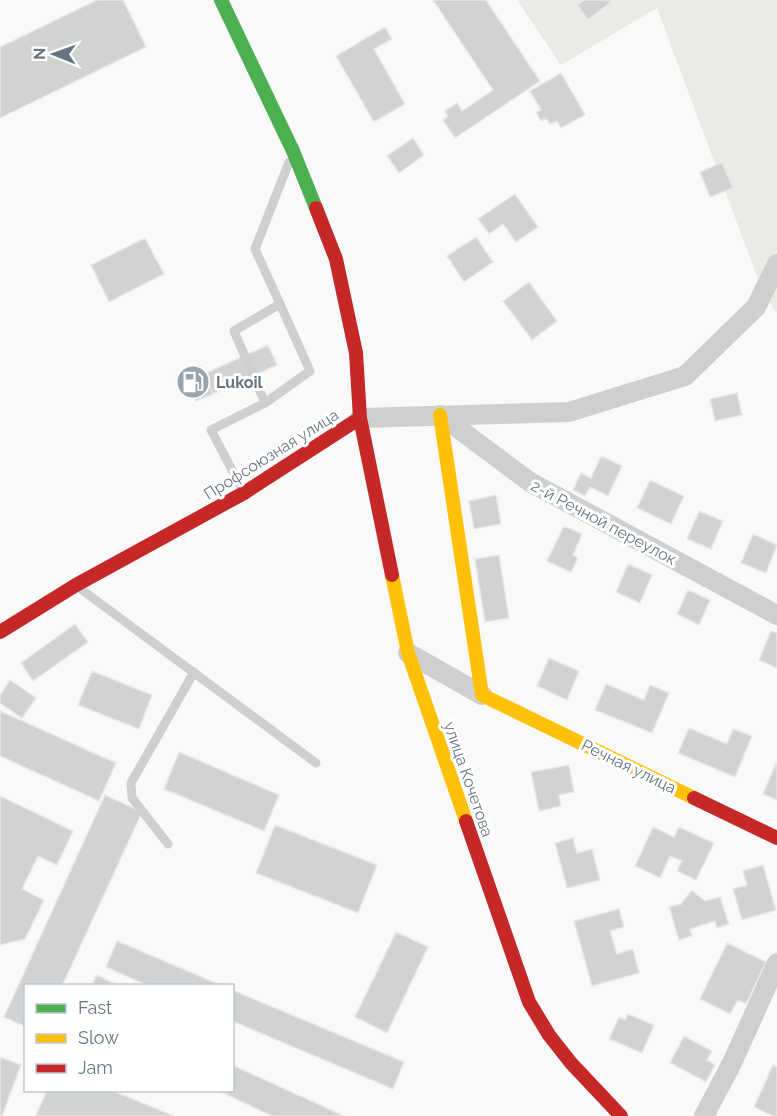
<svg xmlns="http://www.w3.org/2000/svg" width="777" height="1116" viewBox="0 0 777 1116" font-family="Raleway,sans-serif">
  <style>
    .green { fill: #e8ebe6 }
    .building { fill: #d0d2d3; stroke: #e8e8e8; stroke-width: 1.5 }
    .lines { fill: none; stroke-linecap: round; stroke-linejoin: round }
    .lane { stroke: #cecfd0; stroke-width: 9 }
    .street { stroke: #cecfd0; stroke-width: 20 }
    .fast { stroke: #4caf50; stroke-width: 14 }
    .slow { stroke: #ffc107; stroke-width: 14 }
    .jam { stroke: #c62828; stroke-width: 14 }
    .labels { text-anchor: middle; stroke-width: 6; stroke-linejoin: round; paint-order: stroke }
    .poi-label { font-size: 16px; font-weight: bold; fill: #657683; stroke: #fff; text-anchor: start }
    .street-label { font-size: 16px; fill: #657683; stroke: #fff }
  </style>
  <rect width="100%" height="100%" fill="#f9f9f9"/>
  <!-- green -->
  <path class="green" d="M 517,0 L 777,0 L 777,313 L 762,290 L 657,8 L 561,65 Z"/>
  <!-- building -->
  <path class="building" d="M 97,0 L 123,0 L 146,47 L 0,118 L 0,47 Z
    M 433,0 L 486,0 L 540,81 L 455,138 L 443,120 L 448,116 L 445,111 L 457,103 L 462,111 L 493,90 Z
    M 584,0 L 610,0 L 611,2 L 588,20 L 577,5 Z
    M 385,27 L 392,39 L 374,49 L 405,104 L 374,122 L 336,56 Z
    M 561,73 L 585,115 L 561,128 L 557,121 L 550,124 L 546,118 L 541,121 L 536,112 L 541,110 L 530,91 Z
    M 413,138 L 424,155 L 399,173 L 387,156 Z
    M 722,162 L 733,188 L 710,197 L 700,172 Z
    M 515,194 L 538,227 L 516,242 L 503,224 L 489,234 L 478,219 Z
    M 476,237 L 493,262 L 464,282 L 447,256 Z
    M 145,238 L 164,274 L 109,302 L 91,265 Z
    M 529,282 L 557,321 L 532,340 L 503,301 Z
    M 268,345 L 277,365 L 213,394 L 204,374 Z
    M 200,365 L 213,394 L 196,401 L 190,387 L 182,390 L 176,376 Z
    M 737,393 L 742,415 L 715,421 L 710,399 Z
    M 601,456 L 622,466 L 608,496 L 590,487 L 585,496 L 573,490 L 581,473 L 591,478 Z
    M 650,480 L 684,496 L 671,524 L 637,508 Z
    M 496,495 L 501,524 L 474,529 L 469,501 Z
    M 699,511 L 723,521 L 711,549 L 687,539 Z
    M 564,526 L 582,534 L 573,555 L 578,558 L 571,572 L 547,561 Z
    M 753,534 L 777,545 L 766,573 L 741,563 Z
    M 499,555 L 509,618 L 485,622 L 475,559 Z
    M 628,564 L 652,575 L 640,603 L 616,592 Z
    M 688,590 L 710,600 L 699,625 L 677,614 Z
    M 75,624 L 88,642 L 33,681 L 21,663 Z
    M 771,631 L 777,633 L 777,668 L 759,660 Z
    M 549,658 L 579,671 L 567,700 L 537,686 Z
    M 92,671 L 152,695 L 139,729 L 78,705 Z
    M 10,680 L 36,698 L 22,718 L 0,703 L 0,695 Z
    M 606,684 L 644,700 L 650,685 L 669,693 L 652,733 L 595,710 Z
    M 0,711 L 116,763 L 99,801 L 0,756 Z
    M 689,728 L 727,744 L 733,729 L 752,736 L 735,777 L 678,753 Z
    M 179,752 L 279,795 L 264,831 L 164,789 Z
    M 776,763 L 777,763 L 777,800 L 763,794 Z
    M 569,765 L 574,792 L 559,795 L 561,806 L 539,811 L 531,772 Z
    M 105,795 L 142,812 L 62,986 L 26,986 L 26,1027 L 4,1017 Z
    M 0,796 L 73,831 L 57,865 L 38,856 L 22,889 L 44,900 L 25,939 L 0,945 Z
    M 275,825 L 377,865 L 358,913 L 256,873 Z
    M 653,827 L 674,837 L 679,827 L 714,843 L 696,880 L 677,871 L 682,861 L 670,856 L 660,878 L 635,866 Z
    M 573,838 L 577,853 L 592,849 L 600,880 L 567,888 L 555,843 Z
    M 763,865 L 776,910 L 742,920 L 733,889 L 747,885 L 743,871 Z
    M 692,890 L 705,901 L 720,897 L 729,924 L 717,928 L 715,921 L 690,929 L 692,936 L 679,940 L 669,907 L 681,904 Z
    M 619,909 L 624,927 L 610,931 L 617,954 L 633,949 L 639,973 L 592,986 L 574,921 Z
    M 396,932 L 428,947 L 387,1033 L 355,1017 Z
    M 117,941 L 223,986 L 149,986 L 106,967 Z
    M 727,943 L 766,962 L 746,1004 L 738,1000 L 730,1014 L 700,999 Z
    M 96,975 L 120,986 L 92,986 Z
    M 232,990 L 404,1062 L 393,1089 L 232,1021 Z
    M 628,1014 L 654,1025 L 642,1053 L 609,1039 L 619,1017 L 625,1020 Z
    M 684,1036 L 712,1051 L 707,1060 L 715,1065 L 706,1082 L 670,1063 Z
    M 0,1057 L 21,1065 L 2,1116 L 0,1116 Z
    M 232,1065 L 344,1116 L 272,1116 L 217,1090 L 232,1090 Z
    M 773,1065 L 777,1067 L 777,1116 L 773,1116 L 754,1107 Z
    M 47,1090 L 111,1090 L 174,1116 L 36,1116 Z"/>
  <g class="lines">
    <!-- lane -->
    <path class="lane" d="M 265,403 L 310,371 L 280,304
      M 243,491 L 211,430 L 265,403 L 234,331 L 280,304 L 255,249 L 289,162
      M 78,587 L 316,763
      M 168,844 L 132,798 L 131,783 L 194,672"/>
    <!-- street -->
    <path class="street" d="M 440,415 L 530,482 L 777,615
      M 360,418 L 569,412 L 685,376 L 756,307 L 777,264
      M 408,653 L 482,695
      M 704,1116 L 732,1063 L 777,963"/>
    <!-- fast -->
    <path class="fast" d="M 221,0 L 293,151 L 316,208"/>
    <!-- slow -->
    <path class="slow" d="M 440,415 L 482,695 L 694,798
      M 392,575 L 408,653 L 466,821"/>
    <!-- jam -->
    <path class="jam" d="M 316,208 L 336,259 L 356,353 L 360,418 L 392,575
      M 0,632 L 76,585 L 244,493 L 360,418
      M 694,798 L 777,838
      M 466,821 L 529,1002 L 549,1035 L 571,1063 L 621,1116"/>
  </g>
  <!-- icons -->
  <defs>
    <symbol id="fuel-disc" viewBox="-11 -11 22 22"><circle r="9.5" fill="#99a4ac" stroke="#fff"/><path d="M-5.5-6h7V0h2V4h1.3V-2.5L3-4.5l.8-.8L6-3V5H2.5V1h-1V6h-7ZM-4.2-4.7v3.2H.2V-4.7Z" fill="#fff"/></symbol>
  </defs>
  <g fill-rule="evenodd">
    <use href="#fuel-disc" x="174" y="363" width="38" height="38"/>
  </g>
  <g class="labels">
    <!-- poi labels -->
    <g class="poi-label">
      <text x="216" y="388">Lukoil</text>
    </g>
    <!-- street labels -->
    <g class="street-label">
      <text transform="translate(271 454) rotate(-32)" y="6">Профсоюзная улица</text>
      <text transform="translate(604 522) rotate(28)" y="6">2-й Речной переулок</text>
      <text transform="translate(629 766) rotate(26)" y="6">Речная улица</text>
      <text transform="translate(469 779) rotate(71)" y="6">улица Кочетова</text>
    </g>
  </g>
  <!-- legend -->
  <rect x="24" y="984" width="210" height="108" fill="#ffffff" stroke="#c1c8cd" stroke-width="1.5"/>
  <rect x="36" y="1004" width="30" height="9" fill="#4caf50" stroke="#c1c8cd" stroke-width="1.5"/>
  <text x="78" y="1014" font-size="18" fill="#657683">Fast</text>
  <rect x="36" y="1034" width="30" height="9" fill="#ffc107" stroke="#c1c8cd" stroke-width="1.5"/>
  <text x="78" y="1044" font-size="18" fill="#657683">Slow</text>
  <rect x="36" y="1064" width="30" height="9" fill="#c62828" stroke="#c1c8cd" stroke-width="1.5"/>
  <text x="78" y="1074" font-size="18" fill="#657683">Jam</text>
  <!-- north arrow -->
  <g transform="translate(54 54) rotate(271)" stroke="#ffffff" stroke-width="4.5" paint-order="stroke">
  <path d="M0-4.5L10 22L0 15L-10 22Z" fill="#657683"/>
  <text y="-9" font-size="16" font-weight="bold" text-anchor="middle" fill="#657683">N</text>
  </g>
</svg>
